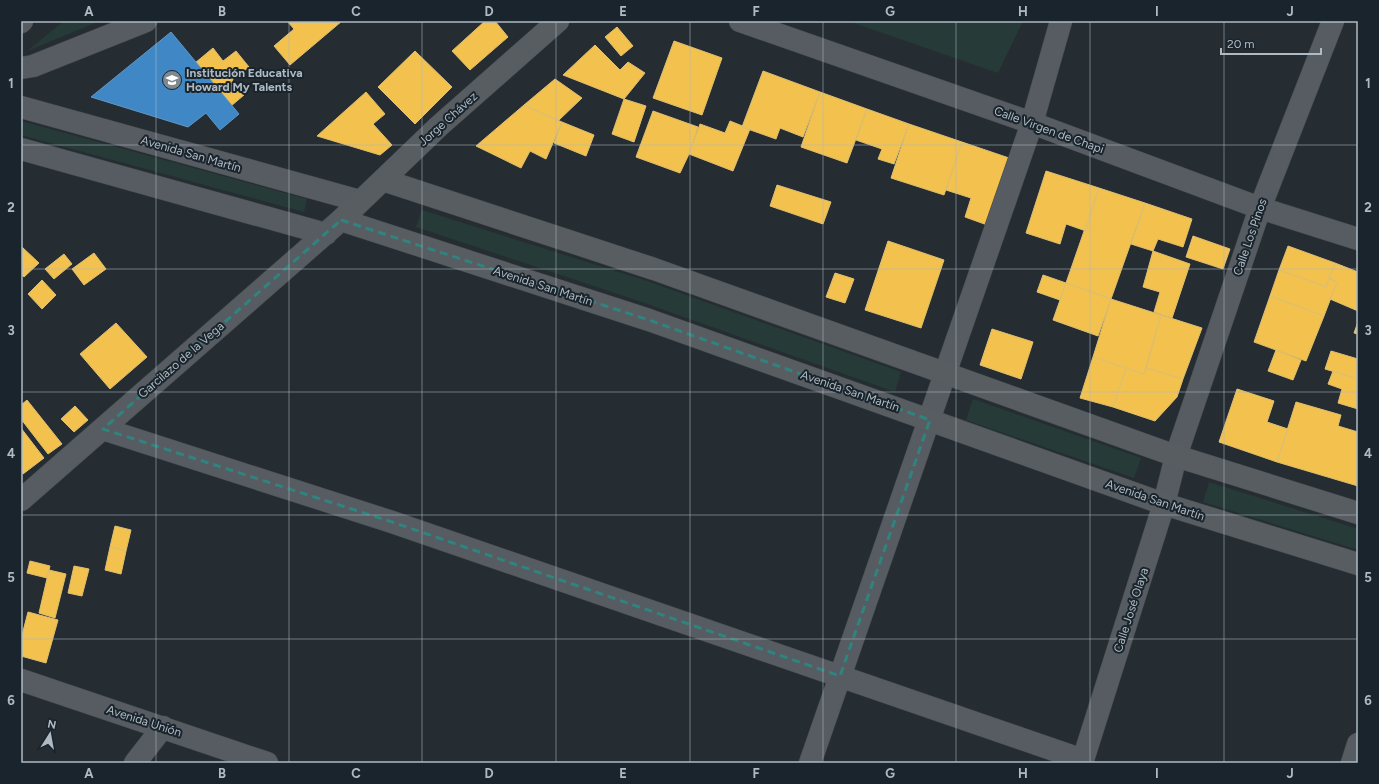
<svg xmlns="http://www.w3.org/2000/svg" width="1379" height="784" viewBox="0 0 1379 784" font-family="Figtree,sans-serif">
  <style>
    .green { fill: #263a38 }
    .homes { fill: #f2c14e; stroke: #debf71 }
    .schools { fill: #3f88c5; stroke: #6197c5 }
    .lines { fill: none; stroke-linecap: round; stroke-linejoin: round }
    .minor-casing { stroke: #44494d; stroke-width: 23 }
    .major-casing { stroke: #434a4f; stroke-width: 23 }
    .minor { stroke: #565c61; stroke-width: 22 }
    .major { stroke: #585d62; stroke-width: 22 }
    .marked { fill: none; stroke: #2f847f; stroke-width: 3; stroke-dasharray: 8 5; stroke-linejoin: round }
    .grid { fill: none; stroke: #afbbc4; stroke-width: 1; stroke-opacity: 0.55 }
    .labels { text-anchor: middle; stroke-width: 4; stroke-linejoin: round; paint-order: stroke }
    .poi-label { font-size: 12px; font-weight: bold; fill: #afbbc4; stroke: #1a242c; text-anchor: start }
    .street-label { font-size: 12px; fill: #afbbc4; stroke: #1a242c }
    .neatline { fill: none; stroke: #afbbc4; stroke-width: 1.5 }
    .grid-label { font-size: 13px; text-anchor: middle; font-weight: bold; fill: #afbbc4 }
  </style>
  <rect width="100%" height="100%" fill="#262d32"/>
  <!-- green -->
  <path class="green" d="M 64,21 L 100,21 L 27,51 Z
    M 848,21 L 1022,21 L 1022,23 L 998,73 Z
    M 21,121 L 307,199 L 304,212 L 21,135 Z
    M 422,210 L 647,281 L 901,372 L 895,392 L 639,301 L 416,227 Z
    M 973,399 L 1141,458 L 1134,478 L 966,420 Z
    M 1209,482 L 1358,529 L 1358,550 L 1203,502 Z"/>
  <!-- homes -->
  <path class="homes" d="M 287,21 L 342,21 L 290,65 L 274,46 L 294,29 Z
    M 485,21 L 495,21 L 508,37 L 470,70 L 452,51 Z
    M 617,27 L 633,46 L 621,56 L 605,37 Z
    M 674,41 L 722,58 L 702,115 L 653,98 Z
    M 595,45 L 620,70 L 628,62 L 645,73 L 624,99 L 563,75 Z
    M 213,48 L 223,61 L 236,51 L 249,67 L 232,80 L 244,95 L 231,106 L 195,63 Z
    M 415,51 L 452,87 L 415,124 L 378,87 Z
    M 763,71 L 820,92 L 803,137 L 780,128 L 776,139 L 742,127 Z
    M 555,79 L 582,98 L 558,121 L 524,105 Z
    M 366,92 L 385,114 L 373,124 L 392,145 L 380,155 L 317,136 Z
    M 820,92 L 867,109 L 847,163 L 801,147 Z
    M 624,99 L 646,106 L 634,142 L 612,134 Z
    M 524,105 L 562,122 L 546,159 L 530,151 L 521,168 L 476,146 Z
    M 867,109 L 909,124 L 894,164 L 878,159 L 882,149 L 856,140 Z
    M 653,111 L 698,127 L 689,154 L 680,173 L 636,157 Z
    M 730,121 L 750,129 L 733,171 L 689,154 L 700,124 L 725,133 Z
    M 562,122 L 594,135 L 586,156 L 554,143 Z
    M 909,124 L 962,142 L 944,195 L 891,178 Z
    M 962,142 L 1012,159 L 990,226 L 965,217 L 971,198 L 946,190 Z
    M 1046,171 L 1099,188 L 1086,231 L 1066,224 L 1060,244 L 1026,233 Z
    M 777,185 L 831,202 L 823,224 L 770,206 Z
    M 1099,188 L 1145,203 L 1111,299 L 1066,283 Z
    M 1145,203 L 1192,219 L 1183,247 L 1158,239 L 1153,251 L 1131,244 Z
    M 1193,236 L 1230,249 L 1223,269 L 1186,257 Z
    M 888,241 L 944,260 L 921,328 L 865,310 Z
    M 1288,246 L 1335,263 L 1326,287 L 1279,270 Z
    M 22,247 L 39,263 L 24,277 L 21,274 Z
    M 1153,251 L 1190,264 L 1172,318 L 1154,312 L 1160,292 L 1143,287 Z
    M 94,253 L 106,269 L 84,285 L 72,269 Z
    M 64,254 L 72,264 L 54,279 L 45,269 Z
    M 1335,263 L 1358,272 L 1358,311 L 1330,299 L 1337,282 L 1329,278 Z
    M 1279,270 L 1326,287 L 1329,278 L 1337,282 L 1324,316 L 1270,296 Z
    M 835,273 L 854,279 L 845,303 L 826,297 Z
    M 1043,275 L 1066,283 L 1060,300 L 1037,292 Z
    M 42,280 L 56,295 L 42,309 L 28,294 Z
    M 1066,283 L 1111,299 L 1098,336 L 1053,320 Z
    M 1270,296 L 1324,316 L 1306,361 L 1254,342 Z
    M 1111,299 L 1161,315 L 1144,374 L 1093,357 Z
    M 1161,315 L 1202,328 L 1183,379 L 1146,368 Z
    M 1358,322 L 1358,334 L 1354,333 Z
    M 116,323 L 147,357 L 110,389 L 80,354 Z
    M 992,329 L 1033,342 L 1021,379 L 980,365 Z
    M 1276,350 L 1301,360 L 1293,380 L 1268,371 Z
    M 1331,351 L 1358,359 L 1358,379 L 1325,369 Z
    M 1093,357 L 1126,368 L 1113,407 L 1080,398 Z
    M 1126,368 L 1144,374 L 1146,368 L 1183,379 L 1177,397 L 1155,421 L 1113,407 Z
    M 1333,371 L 1358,379 L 1358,409 L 1338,403 L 1342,389 L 1328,384 Z
    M 1237,389 L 1274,401 L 1267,422 L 1288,429 L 1277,462 L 1219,442 Z
    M 27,400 L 62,444 L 48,454 L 21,419 L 21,405 Z
    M 1296,402 L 1341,415 L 1338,426 L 1358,432 L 1358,486 L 1277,462 Z
    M 75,406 L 88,420 L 74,432 L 61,419 Z
    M 21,428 L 44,458 L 23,474 L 21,471 Z
    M 115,526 L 131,530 L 126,551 L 110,547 Z
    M 110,547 L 126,551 L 121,574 L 105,570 Z
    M 30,561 L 50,566 L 47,578 L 27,573 Z
    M 74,566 L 89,569 L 82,596 L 68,593 Z
    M 49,570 L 66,574 L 55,618 L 39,613 Z
    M 28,612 L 58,620 L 46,663 L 21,656 L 21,639 Z"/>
  <!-- schools -->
  <path class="schools" d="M 171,32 L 239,114 L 220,130 L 206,113 L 188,127 L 91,97 Z"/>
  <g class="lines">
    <defs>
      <path id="minor" d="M 740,21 L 1032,123 L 1260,208 L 1358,239
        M 21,22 L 22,21
        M 21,68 L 33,66 L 146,21
        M 21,107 L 360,201
        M 21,149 L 326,234
        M 103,429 L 392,522 L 1083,760
        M 21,500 L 341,220
        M 21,680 L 267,763
        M 135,763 L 163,727
        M 810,763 L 1032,123 L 1061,21
        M 1082,763 L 1164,504 L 1176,456 L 1260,208 L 1333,21
        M 1352,763 L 1358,744"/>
      <path id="major" d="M 558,21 L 439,126 L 341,220 L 649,320 L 1164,504 L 1358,564
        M 383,180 L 654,269 L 1176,456 L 1358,513"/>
    </defs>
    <!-- minor casing -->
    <use href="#minor" class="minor-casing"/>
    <!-- major casing -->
    <use href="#major" class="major-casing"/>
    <!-- minor -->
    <use href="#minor" class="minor"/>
    <!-- major -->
    <use href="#major" class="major"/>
  </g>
  <!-- marked area -->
  <path class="marked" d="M 341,220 L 649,320 L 930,420 L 840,676 L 392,522 L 103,429 Z"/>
  <!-- grid -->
  <path class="grid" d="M 156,21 L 156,763M 289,21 L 289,763M 422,21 L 422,763M 556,21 L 556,763M 690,21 L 690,763M 823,21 L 823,763M 956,21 L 956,763M 1090,21 L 1090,763M 1224,21 L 1224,763M 21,145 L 1358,145M 21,269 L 1358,269M 21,392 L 1358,392M 21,515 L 1358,515M 21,639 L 1358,639"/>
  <!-- icons -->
  <defs>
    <symbol id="school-disc" viewBox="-11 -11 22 22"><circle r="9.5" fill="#7f8991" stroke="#1a242c"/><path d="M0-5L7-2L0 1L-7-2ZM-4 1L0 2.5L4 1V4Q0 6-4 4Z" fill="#fff"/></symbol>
  </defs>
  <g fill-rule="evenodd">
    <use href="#school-disc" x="161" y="69" width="22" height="22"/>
  </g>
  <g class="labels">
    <!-- poi labels -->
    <g class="poi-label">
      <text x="186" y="77">Institución Educativa<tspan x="186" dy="14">Howard My Talents</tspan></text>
    </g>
    <!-- street labels -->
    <g class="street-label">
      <text transform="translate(448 119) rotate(-42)" y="4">Jorge Chávez</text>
      <text transform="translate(1049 130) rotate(20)" y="4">Calle Virgen de Chapi</text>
      <text transform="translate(191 154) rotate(16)" y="4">Avenida San Martín</text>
      <text transform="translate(1250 237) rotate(-71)" y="4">Calle Los Pinos</text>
      <text transform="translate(543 286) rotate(18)" y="4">Avenida San Martín</text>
      <text transform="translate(181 360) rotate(-41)" y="4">Garcilazo de la Vega</text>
      <text transform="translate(850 391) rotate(19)" y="4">Avenida San Martín</text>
      <text transform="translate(1155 500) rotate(19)" y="4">Avenida San Martín</text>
      <text transform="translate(1131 610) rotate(-72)" y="4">Calle José Olaya</text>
      <text transform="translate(144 721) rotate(18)" y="4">Avenida Unión</text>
    </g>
  </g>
  <!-- border -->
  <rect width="1379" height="784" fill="none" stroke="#1a242c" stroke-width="44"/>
  <!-- north arrow -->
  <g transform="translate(50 734) rotate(11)" stroke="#1a242c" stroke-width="3" paint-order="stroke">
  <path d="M0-3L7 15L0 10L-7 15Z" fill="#afbbc4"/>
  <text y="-6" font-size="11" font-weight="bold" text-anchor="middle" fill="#afbbc4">N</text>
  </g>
  <!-- scale -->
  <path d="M1221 48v6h100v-6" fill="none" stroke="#afbbc4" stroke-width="2"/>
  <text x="1227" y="48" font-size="12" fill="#afbbc4" stroke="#1a242c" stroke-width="3" paint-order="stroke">20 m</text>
  <rect x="22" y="22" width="1335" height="740" class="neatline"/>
  <g class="grid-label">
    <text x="89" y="16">A</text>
    <text x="222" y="16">B</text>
    <text x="356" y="16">C</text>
    <text x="489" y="16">D</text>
    <text x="623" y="16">E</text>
    <text x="756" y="16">F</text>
    <text x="890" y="16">G</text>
    <text x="1023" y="16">H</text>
    <text x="1157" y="16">I</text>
    <text x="1290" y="16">J</text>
    <text x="11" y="88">1</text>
    <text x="1368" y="88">1</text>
    <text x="11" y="212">2</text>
    <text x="1368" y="212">2</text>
    <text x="11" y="335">3</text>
    <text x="1368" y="335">3</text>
    <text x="11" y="458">4</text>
    <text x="1368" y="458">4</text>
    <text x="11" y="582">5</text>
    <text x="1368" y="582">5</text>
    <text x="11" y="705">6</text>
    <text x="1368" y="705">6</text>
    <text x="89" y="778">A</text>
    <text x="222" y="778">B</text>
    <text x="356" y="778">C</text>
    <text x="489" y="778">D</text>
    <text x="623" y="778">E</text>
    <text x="756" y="778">F</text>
    <text x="890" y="778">G</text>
    <text x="1023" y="778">H</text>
    <text x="1157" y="778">I</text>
    <text x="1290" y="778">J</text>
  </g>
</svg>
